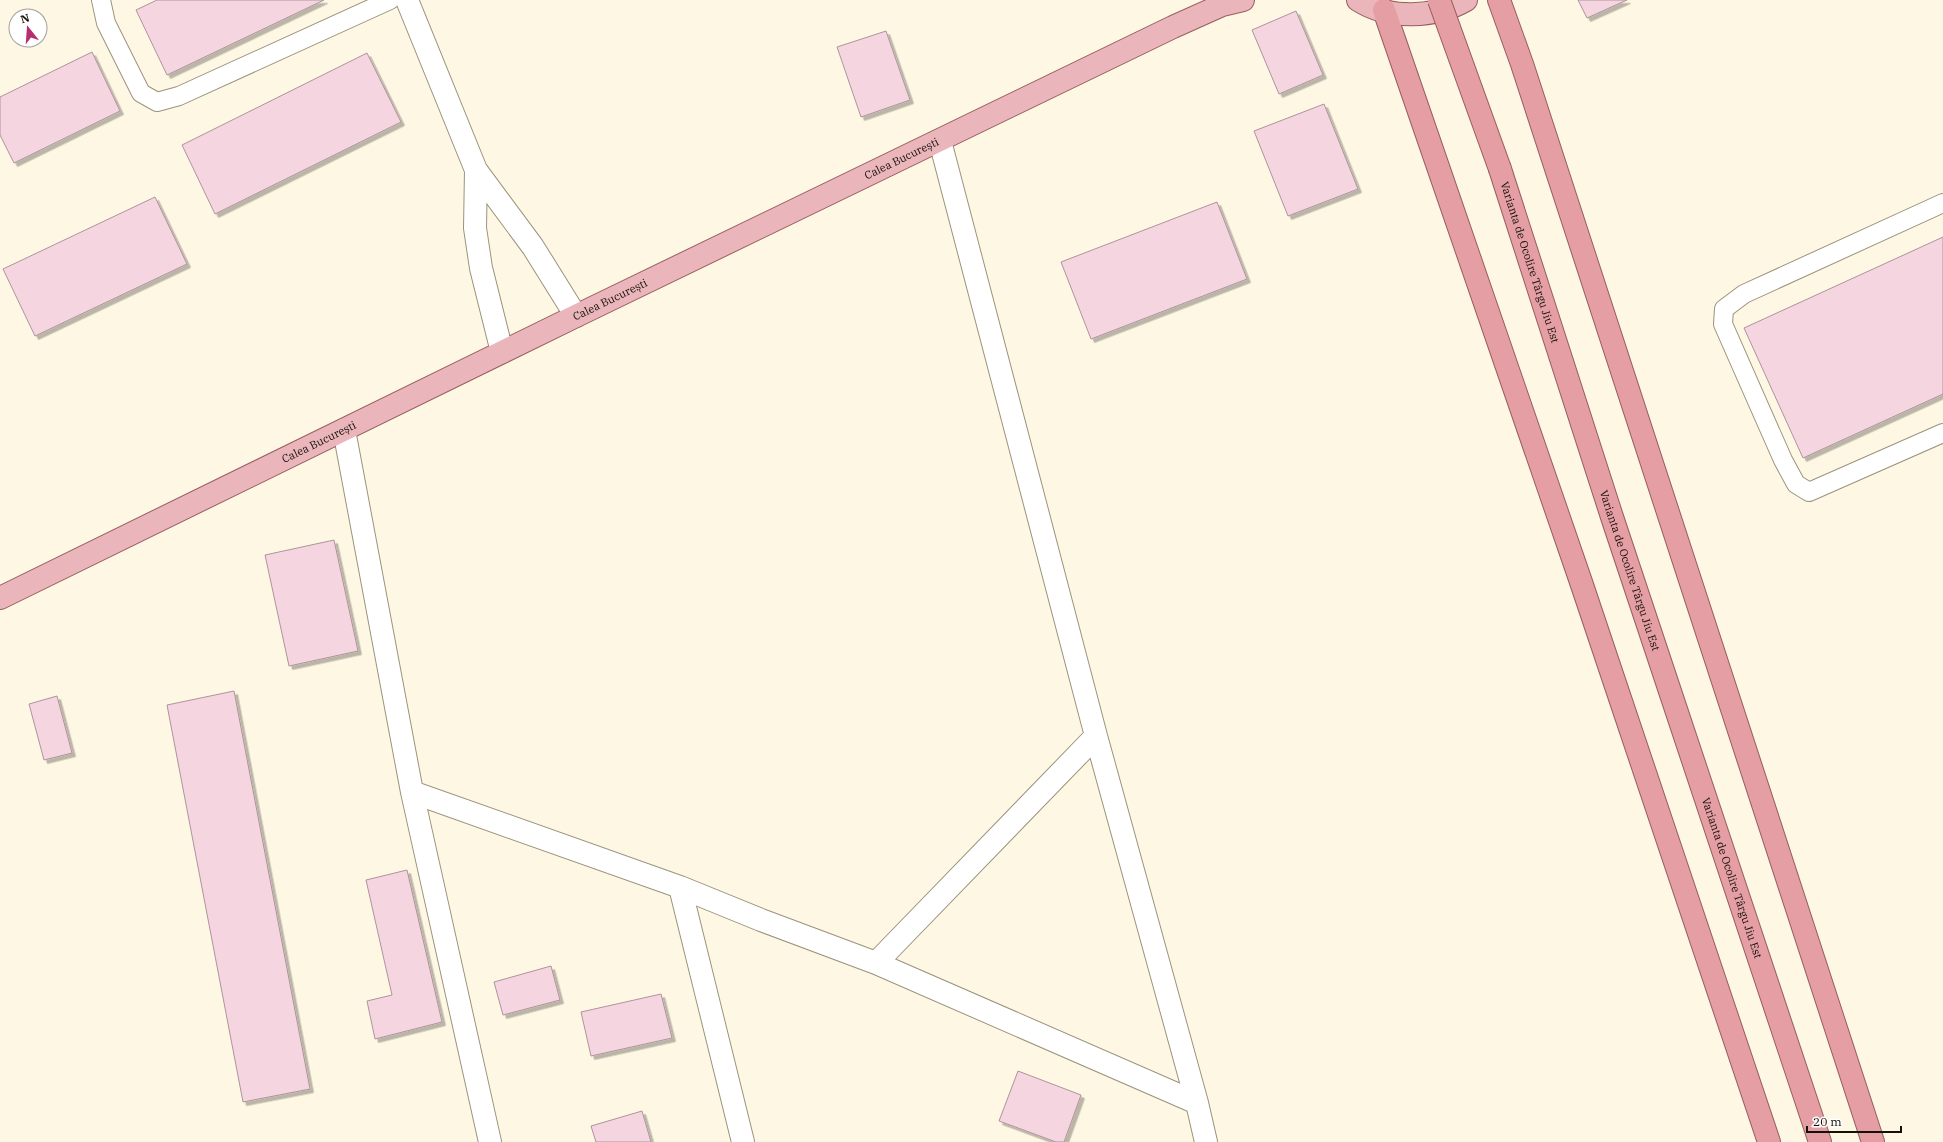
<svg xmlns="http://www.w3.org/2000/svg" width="1943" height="1142" viewBox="0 0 1943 1142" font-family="'IBM Plex Serif',serif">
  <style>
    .building { fill: #f5d5e0; stroke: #ad939c; filter: url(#shadow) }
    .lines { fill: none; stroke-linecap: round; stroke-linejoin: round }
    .service-casing { stroke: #9b937d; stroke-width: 20 }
    .minor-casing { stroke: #9b937d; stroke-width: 24 }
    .primary-casing { stroke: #975d5f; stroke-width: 24 }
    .trunk-casing { stroke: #975d5f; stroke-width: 24 }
    .service { stroke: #fff; stroke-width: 18 }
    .minor { stroke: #fff; stroke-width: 22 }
    .primary { stroke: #ebb6bb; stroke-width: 22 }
    .trunk { stroke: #e49ea4; stroke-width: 22 }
    .trunk-bridge-casing { stroke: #975d5f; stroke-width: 24; stroke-linecap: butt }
    .trunk-bridge { stroke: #e49ea4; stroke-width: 22 }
    .labels { text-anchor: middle; stroke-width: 3; stroke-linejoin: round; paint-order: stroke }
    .street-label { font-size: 11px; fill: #141109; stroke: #fff }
  </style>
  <defs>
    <filter id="shadow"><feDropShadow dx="3.5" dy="3.5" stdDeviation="0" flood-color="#0004"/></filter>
  </defs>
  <rect width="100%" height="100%" fill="#fef7e3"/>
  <!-- building -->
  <path class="building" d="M 157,0 L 324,0 L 167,75 L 136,10 Z
    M 1578,0 L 1627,0 L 1587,18 Z
    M 1296,11 L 1323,75 L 1279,94 L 1252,30 Z
    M 886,31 L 910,100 L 861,117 L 837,47 Z
    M 92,52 L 120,111 L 14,163 L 0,135 L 0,97 Z
    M 367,53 L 401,122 L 215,214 L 182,145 Z
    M 1324,104 L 1358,189 L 1288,216 L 1254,131 Z
    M 155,197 L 187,264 L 35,336 L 3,269 Z
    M 1217,202 L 1247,279 L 1091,339 L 1061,262 Z
    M 1943,237 L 1943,394 L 1803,458 L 1744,328 Z
    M 334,540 L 358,651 L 289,666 L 265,555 Z
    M 234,691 L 310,1089 L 243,1102 L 167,705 Z
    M 57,696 L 72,753 L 44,760 L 29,704 Z
    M 407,870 L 442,1022 L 375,1039 L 367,1001 L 392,995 L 366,880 Z
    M 551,966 L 560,1000 L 503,1015 L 494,982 Z
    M 661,994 L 672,1038 L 591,1056 L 581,1012 Z
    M 1018,1071 L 1081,1095 L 1064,1142 L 1056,1142 L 999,1121 Z
    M 642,1111 L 651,1142 L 596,1142 L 591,1126 Z"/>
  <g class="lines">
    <defs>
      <path id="service" d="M 101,0 L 106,23 L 141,93 L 157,102 L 179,96 L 390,0
        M 1943,203 L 1744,294 L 1724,309 L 1723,324 L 1783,460 L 1796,484 L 1809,492 L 1943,433"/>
      <path id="minor" d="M 407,0 L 476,170 L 533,247 L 576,316
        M 940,141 L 1096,736 L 1197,1103 L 1206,1142
        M 476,170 L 475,228 L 481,268 L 502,352
        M 344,430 L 412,792 L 490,1142
        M 412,792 L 680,887 L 761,920 L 876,963 L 1197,1103
        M 680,887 L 743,1142
        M 876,963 L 1096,736"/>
      <g id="primary">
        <path d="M 1358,0 C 1389,20 1435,18 1466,0"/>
        <path id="s1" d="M 0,598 L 576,316 L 1173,27 L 1222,5 L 1243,0"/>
      </g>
      <g id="trunk">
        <path d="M 1499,0 L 1522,64 L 1873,1142"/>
        <path d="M 1384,10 L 1581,582 L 1769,1142"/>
        <path id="s2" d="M 1500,169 L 1612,517 L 1820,1142"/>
      </g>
    </defs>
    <!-- service casing -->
    <use href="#service" class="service-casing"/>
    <!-- minor casing -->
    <use href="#minor" class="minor-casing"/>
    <!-- primary casing -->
    <use href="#primary" class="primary-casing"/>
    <!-- trunk casing -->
    <use href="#trunk" class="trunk-casing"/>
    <!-- service -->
    <use href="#service" class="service"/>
    <!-- minor -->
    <use href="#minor" class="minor"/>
    <!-- primary -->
    <use href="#primary" class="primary"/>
    <!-- trunk -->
    <use href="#trunk" class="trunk"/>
    <defs>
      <path id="trunk-bridge" d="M 1439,0 L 1500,169"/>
    </defs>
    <!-- trunk-bridge casing -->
    <use href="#trunk-bridge" class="trunk-bridge-casing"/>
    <!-- trunk-bridge -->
    <use href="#trunk-bridge" class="trunk-bridge"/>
  </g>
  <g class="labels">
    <!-- street labels -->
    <g class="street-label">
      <text dy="4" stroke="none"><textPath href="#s1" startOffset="1003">Calea București</textPath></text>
      <text dy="4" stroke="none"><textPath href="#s2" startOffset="98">Varianta de Ocolire Târgu Jiu Est</textPath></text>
      <text dy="4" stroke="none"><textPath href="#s1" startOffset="679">Calea București</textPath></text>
      <text dy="4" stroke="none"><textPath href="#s1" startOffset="355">Calea București</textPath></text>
      <text dy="4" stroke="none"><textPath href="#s2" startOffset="422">Varianta de Ocolire Târgu Jiu Est</textPath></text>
      <text dy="4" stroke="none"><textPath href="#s2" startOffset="746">Varianta de Ocolire Târgu Jiu Est</textPath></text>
    </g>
  </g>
  <!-- north arrow -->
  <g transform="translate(28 28) rotate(343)"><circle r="19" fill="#ffffff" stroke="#a1a09d"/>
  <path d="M0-3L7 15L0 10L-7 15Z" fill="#b62e6d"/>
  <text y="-6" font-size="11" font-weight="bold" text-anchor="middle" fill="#141109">N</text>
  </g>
  <!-- scale -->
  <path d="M1807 1126v6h94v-6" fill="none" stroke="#141109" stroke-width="2"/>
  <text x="1813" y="1126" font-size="12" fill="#141109" stroke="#ffffff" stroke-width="3" paint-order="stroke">20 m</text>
</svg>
